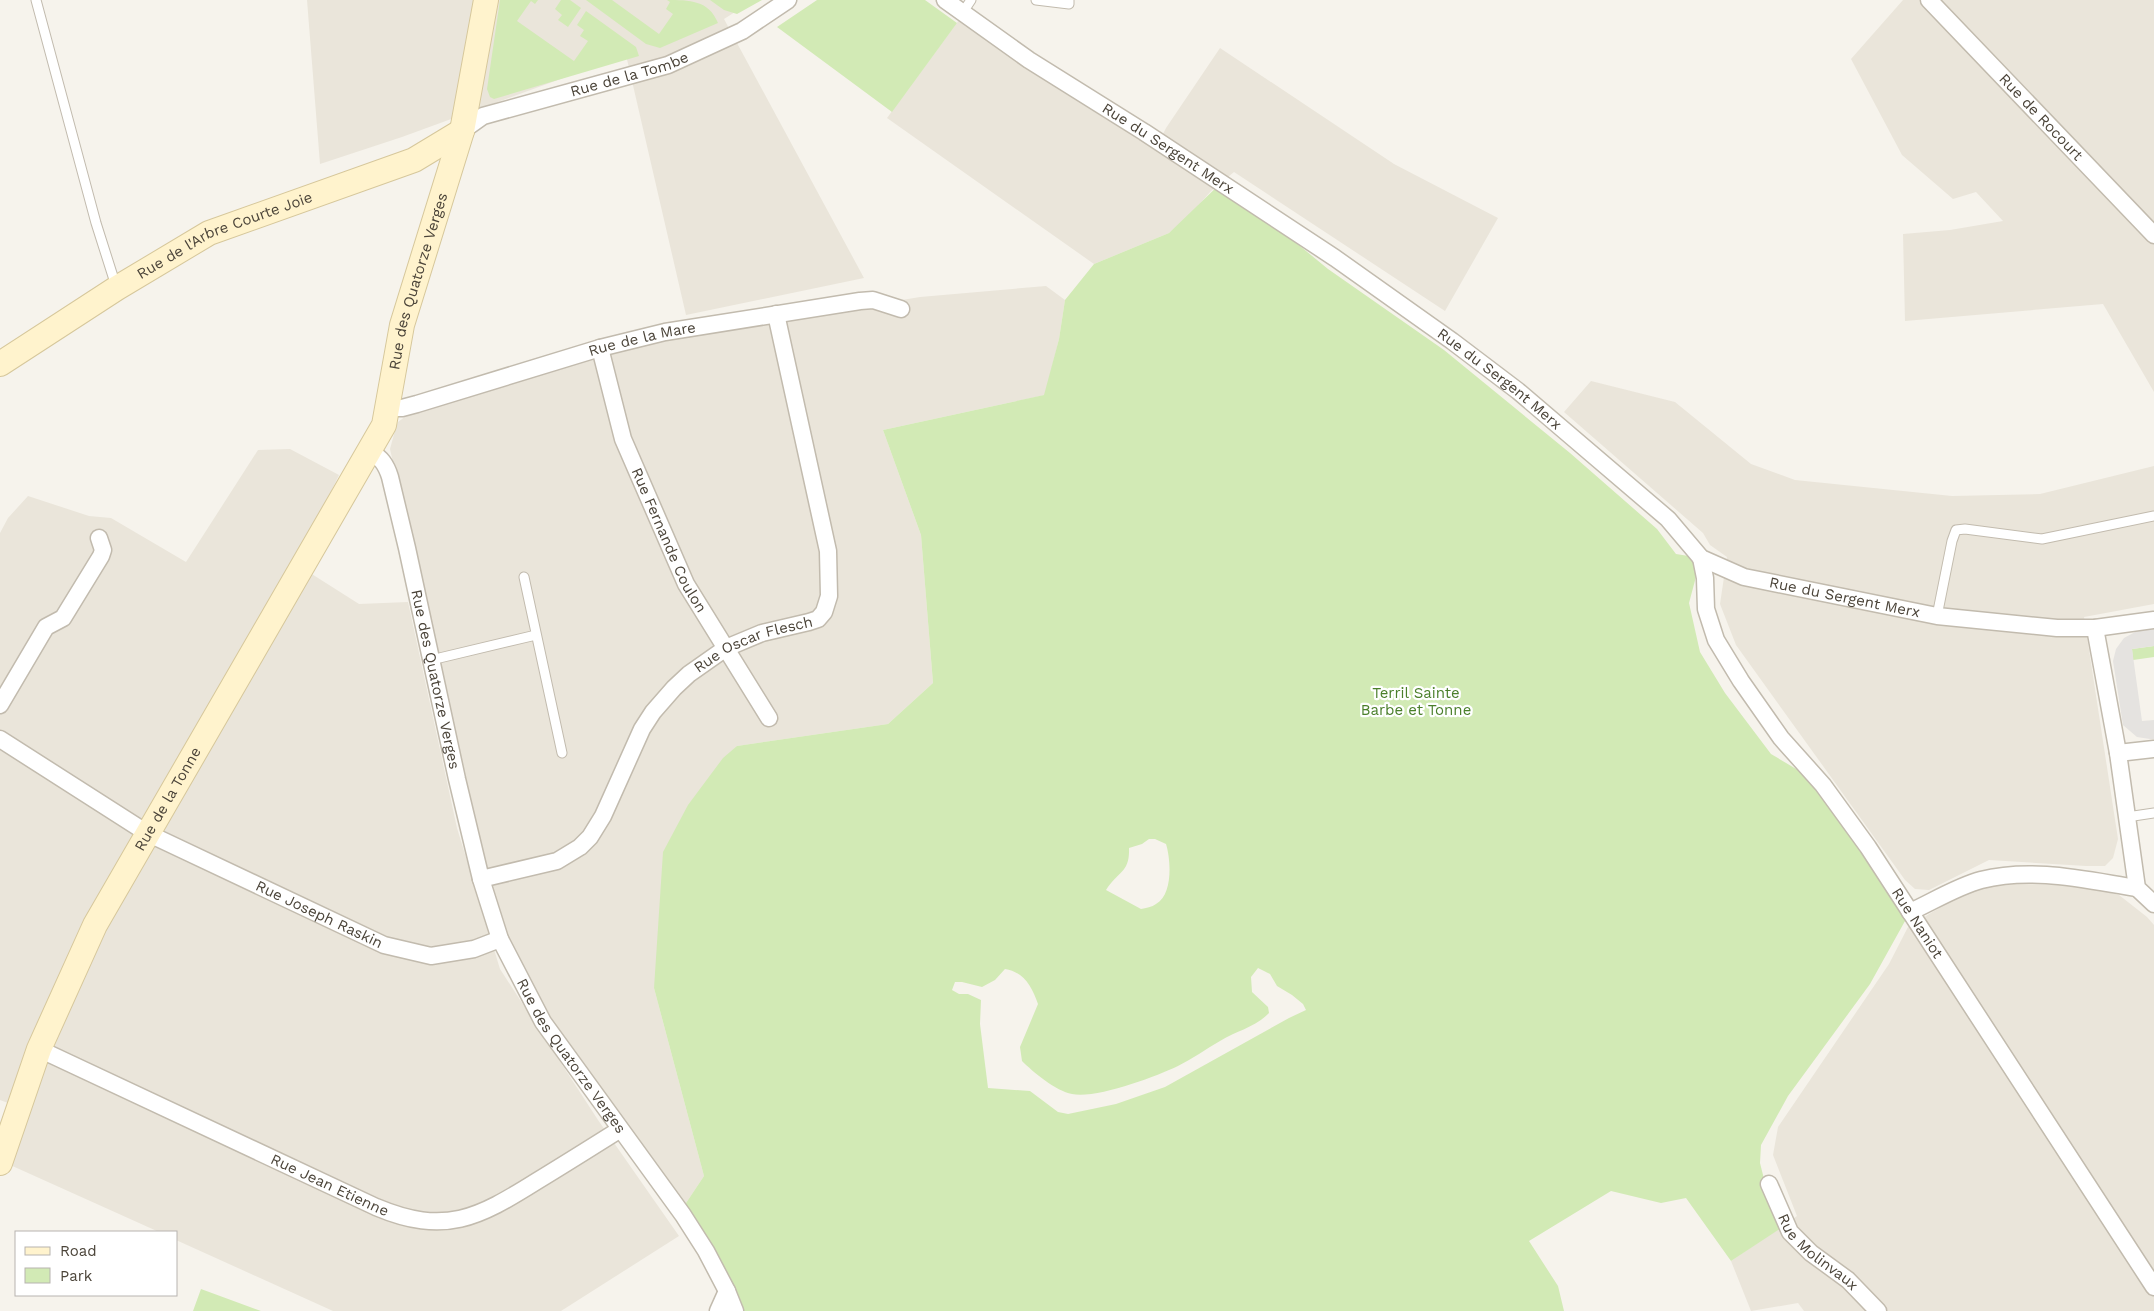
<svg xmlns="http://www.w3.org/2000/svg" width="2154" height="1311" viewBox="0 0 2154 1311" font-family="'Work Sans',sans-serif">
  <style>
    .residential { fill: #eae5da }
    .green { fill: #d2eab5; fill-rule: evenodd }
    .parking { fill: #e5e3e0 }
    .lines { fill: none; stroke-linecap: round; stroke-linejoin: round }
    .lane-casing { stroke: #c2bbae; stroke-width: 11 }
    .street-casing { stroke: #c2bbae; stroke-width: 19 }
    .secondary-casing { stroke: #d6c79b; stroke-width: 26 }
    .lane { stroke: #fff; stroke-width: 9 }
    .street { stroke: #fff; stroke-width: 16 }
    .secondary { stroke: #fff3cd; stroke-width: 24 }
    .labels { text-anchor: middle; stroke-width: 4.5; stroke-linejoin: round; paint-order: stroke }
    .street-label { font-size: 15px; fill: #4b4439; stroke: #fff }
    .park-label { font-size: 15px; fill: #4a7f2a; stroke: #fff }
  </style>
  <rect width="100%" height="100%" fill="#f6f3ec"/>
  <!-- residential -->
  <path class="residential" d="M 307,0 L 754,0 L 724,19 L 864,278 L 686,315 L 626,55 L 402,137 L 320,164 Z
    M 1903,0 L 2154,0 L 2154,392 L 2103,304 L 1905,321 L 1903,234 L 1950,230 L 2003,221 L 1976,192 L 1953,199 L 1902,155 L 1851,59 Z
    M 959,20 L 1157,146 L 1166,128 L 1220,48 L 1394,164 L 1498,218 L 1445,311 L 1234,172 L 1211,191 L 1189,216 L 1169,233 L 1094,264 L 887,118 Z
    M 1046,286 L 1065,300 L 1059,339 L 1045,395 L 883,430 L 921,535 L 933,683 L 888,724 L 737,746 L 654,988 L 704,1176 L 684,1206 L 559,1036 L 510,944 L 492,895 L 390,449 L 396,427 L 398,422 L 410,413 L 586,359 L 655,341 L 920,297 Z
    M 1591,381 L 1675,402 L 1751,464 L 1795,480 L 1952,496 L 2040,494 L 2154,466 L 2154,604 L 2084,617 L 2118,839 L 2113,858 L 2105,866 L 2086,866 L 1989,860 L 1929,890 L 1915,889 L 1905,880 L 1736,645 L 1720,604 L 1727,557 L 1710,545 L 1703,533 L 1564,412 Z
    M 290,449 L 339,475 L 296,564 L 359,604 L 408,602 L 457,828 L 500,969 L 598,1120 L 679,1236 L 561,1311 L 333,1311 L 176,1240 L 176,1232 L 159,1232 L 8,1164 L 29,1111 L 0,1100 L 0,533 L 8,518 L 28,496 L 89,516 L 111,518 L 186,562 L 258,450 Z
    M 2016,884 L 2079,885 L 2119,895 L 2147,917 L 2154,925 L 2154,1311 L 1804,1311 L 1798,1303 L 1751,1311 L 1731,1261 L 1797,1216 L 1773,1155 L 1778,1127 L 1889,964 L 1908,927 L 1975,886 Z"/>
  <!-- green -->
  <path class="green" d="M 500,0 L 538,0 L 535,4 L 531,1 L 517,21 L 574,61 L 588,41 L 580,36 L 584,30 L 577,25 L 586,11 L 636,47 L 639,56 L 494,99 L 490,97 L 487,89 Z
    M 561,0 L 570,0 L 581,8 L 568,27 L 558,20 L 562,15 L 555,9 Z
    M 586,0 L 612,0 L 659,34 L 673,14 L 666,9 L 670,2 L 667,0 C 689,0 709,0 718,23 L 660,48 L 646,44 Z
    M 710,0 L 762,0 L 737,14 L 724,10 Z
    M 817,0 L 925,0 L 957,23 L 892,112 L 777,27 Z
    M 1222,182 L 1328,269 L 1444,350 L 1570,453 L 1657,529 L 1676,554 L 1701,558 L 1689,603 L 1700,652 L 1725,693 L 1771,754 L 1823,785 L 1910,912 L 1870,984 L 1788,1096 L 1761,1145 L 1760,1163 L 1765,1183 L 1781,1228 L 1731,1261 L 1686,1198 L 1661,1203 L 1611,1191 L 1529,1241 L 1558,1286 L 1564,1311 L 735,1311 L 684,1206 L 704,1176 L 654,988 L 663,852 L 688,805 L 723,758 L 737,746 L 888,724 L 933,683 L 921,535 L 883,430 L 1044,395 L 1059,339 L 1065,300 L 1094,264 L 1169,233 ZM 1149,839 L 1155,839 L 1166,844 C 1171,860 1173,895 1156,904 C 1152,907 1146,908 1141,909 L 1106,890 C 1118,871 1130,873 1129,848 L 1142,844 ZM 1258,968 L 1270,974 L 1277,986 L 1292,995 L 1303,1004 L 1306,1010 L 1289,1018 L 1165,1087 L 1116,1104 L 1068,1114 L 1058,1112 L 1030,1091 L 988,1088 L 980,1024 L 981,1000 L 968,994 L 959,994 L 952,990 L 955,982 L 962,982 L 982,987 L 995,980 L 1005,969 C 1024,972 1032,987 1038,1004 L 1020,1047 L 1022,1061 C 1033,1072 1056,1091 1072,1094 C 1096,1099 1155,1077 1178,1066 C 1192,1059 1206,1049 1220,1041 C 1236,1031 1256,1027 1269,1013 L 1268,1007 L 1252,992 L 1251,977 Z
    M 2154,646 L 2154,657 L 2133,660 L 2132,649 Z
    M 201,1289 L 261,1311 L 193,1311 Z"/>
  <!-- parking -->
  <path class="parking" d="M 2154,629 L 2154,646 L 2132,649 L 2142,721 L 2154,720 L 2154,739 L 2150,739 L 2137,737 L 2123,725 L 2113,661 L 2116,649 L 2124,638 L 2137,631 Z"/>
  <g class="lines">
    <defs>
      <path id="lane" d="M 36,0 L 96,223 L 116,286
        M 1036,0 L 1069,4 L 1069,0
        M 963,12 L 971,0
        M 524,577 L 562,753
        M 1937,616 L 1952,541 L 1956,530 L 1965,529 L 2042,539 L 2154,516
        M 431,660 L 536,635
        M 2127,817 L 2154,813"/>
      <g id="street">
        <path id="s1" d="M 945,0 L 1029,60 L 1144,132 L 1335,258 L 1452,341 L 1518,391 L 1668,519 L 1701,558 L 1744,577 L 1937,616 L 2057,628 L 2095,628 L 2154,620"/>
        <path id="s2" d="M 1929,0 L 2154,235"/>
        <path id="s3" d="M 462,131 L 483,116 L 668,65 L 742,31 L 788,0"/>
        <path id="s4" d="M 600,348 L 623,439 L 686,584 L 769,718"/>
        <path id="s5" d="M 388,408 L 402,408 L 417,404 L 600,348 L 665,332 L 860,301 L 873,300 L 901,309"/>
        <path id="s6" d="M 370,451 C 381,458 386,464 390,477 L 407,548 L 457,779 L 481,879 L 500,939 L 543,1022 L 683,1215 L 706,1251 L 727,1291 L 735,1311"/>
        <path id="s7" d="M 1701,558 L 1705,578 L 1706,609 L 1716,640 L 1741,681 L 1781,738 L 1823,785 L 1868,847 L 2154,1287"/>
        <path d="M 2095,628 L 2118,753 L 2137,888 L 2154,904"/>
        <path d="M 0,705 L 46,627 L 63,618 L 101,556 L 103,550 L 99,538"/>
        <path id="s8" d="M 0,739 L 147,833 L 384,945 L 431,956 L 474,949 L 500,939"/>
        <path d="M 2118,753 L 2154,749"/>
        <path id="s9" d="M 481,879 L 557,861 L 580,847 L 590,837 L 603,816 L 642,729 L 653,712 L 674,688 L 689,674 L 726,648 L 762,633 L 809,622 L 818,619 L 824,612 L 829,596 L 828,551 L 776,314"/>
        <path d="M 1910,912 C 1932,902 1958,886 1981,880 C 2033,867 2085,880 2137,888"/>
        <path id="s10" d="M 39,1049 L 376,1207 C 445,1236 478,1218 537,1181 C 565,1164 592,1147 619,1130"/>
        <path id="s11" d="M 1769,1184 L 1790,1232 L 1811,1253 L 1848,1280 L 1878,1311"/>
        <path d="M 718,1311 L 727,1291"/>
      </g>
      <g id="secondary">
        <path id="s12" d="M 0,364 L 117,288 L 209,233 L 414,160 L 462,131"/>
        <path id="s13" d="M 0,1163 L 39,1049 L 95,925 L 384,425 L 402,325 L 462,131 L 486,0"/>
      </g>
    </defs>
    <!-- lane casing -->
    <use href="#lane" class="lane-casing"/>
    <!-- street casing -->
    <use href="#street" class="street-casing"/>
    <!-- secondary casing -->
    <use href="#secondary" class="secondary-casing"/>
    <!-- lane -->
    <use href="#lane" class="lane"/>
    <!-- street -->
    <use href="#street" class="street"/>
    <!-- secondary -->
    <use href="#secondary" class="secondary"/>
  </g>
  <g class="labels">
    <!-- street labels -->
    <g class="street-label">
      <text dy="5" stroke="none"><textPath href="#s3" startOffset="178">Rue de la Tombe</textPath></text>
      <text dy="5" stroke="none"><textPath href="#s2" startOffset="162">Rue de Rocourt</textPath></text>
      <text dy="5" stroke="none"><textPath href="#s1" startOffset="268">Rue du Sergent Merx</textPath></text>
      <text dy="5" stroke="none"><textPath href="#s12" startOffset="260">Rue de l'Arbre Courte Joie</textPath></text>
      <text dy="5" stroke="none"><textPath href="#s13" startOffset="982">Rue des Quatorze Verges</textPath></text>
      <text dy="5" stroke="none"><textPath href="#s5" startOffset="264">Rue de la Mare</textPath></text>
      <text dy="5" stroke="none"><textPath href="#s1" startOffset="672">Rue du Sergent Merx</textPath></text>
      <text dy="5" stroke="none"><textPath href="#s4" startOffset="205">Rue Fernande Coulon</textPath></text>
      <text dy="5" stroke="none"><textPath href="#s1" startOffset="1092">Rue du Sergent Merx</textPath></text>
      <text dy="5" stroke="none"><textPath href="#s9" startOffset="384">Rue Oscar Flesch</textPath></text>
      <text dy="5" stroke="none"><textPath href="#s6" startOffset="241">Rue des Quatorze Verges</textPath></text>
      <text dy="5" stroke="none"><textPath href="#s13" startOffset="402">Rue de la Tonne</textPath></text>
      <text dy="5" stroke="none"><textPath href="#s8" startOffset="365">Rue Joseph Raskin</textPath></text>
      <text dy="5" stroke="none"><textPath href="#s7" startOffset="432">Rue Naniot</textPath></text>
      <text dy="5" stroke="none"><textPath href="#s6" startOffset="646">Rue des Quatorze Verges</textPath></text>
      <text dy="5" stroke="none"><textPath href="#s10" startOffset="321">Rue Jean Etienne</textPath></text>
      <text dy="5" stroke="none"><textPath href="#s11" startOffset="86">Rue Molinvaux</textPath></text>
    </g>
    <!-- park labels -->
    <g class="park-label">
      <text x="1416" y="698">Terril Sainte<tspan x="1416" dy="17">Barbe et Tonne</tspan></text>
    </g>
  </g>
  <!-- legend -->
  <rect x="15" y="1231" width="162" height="65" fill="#ffffff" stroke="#b7b4b0"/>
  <rect x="25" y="1247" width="25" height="8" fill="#fff3cd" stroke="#b7b4b0"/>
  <text x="60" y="1256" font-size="15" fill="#4b4439">Road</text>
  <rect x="25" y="1268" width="25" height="15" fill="#d2eab5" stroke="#b7b4b0"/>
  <text x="60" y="1281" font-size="15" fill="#4b4439">Park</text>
</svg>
